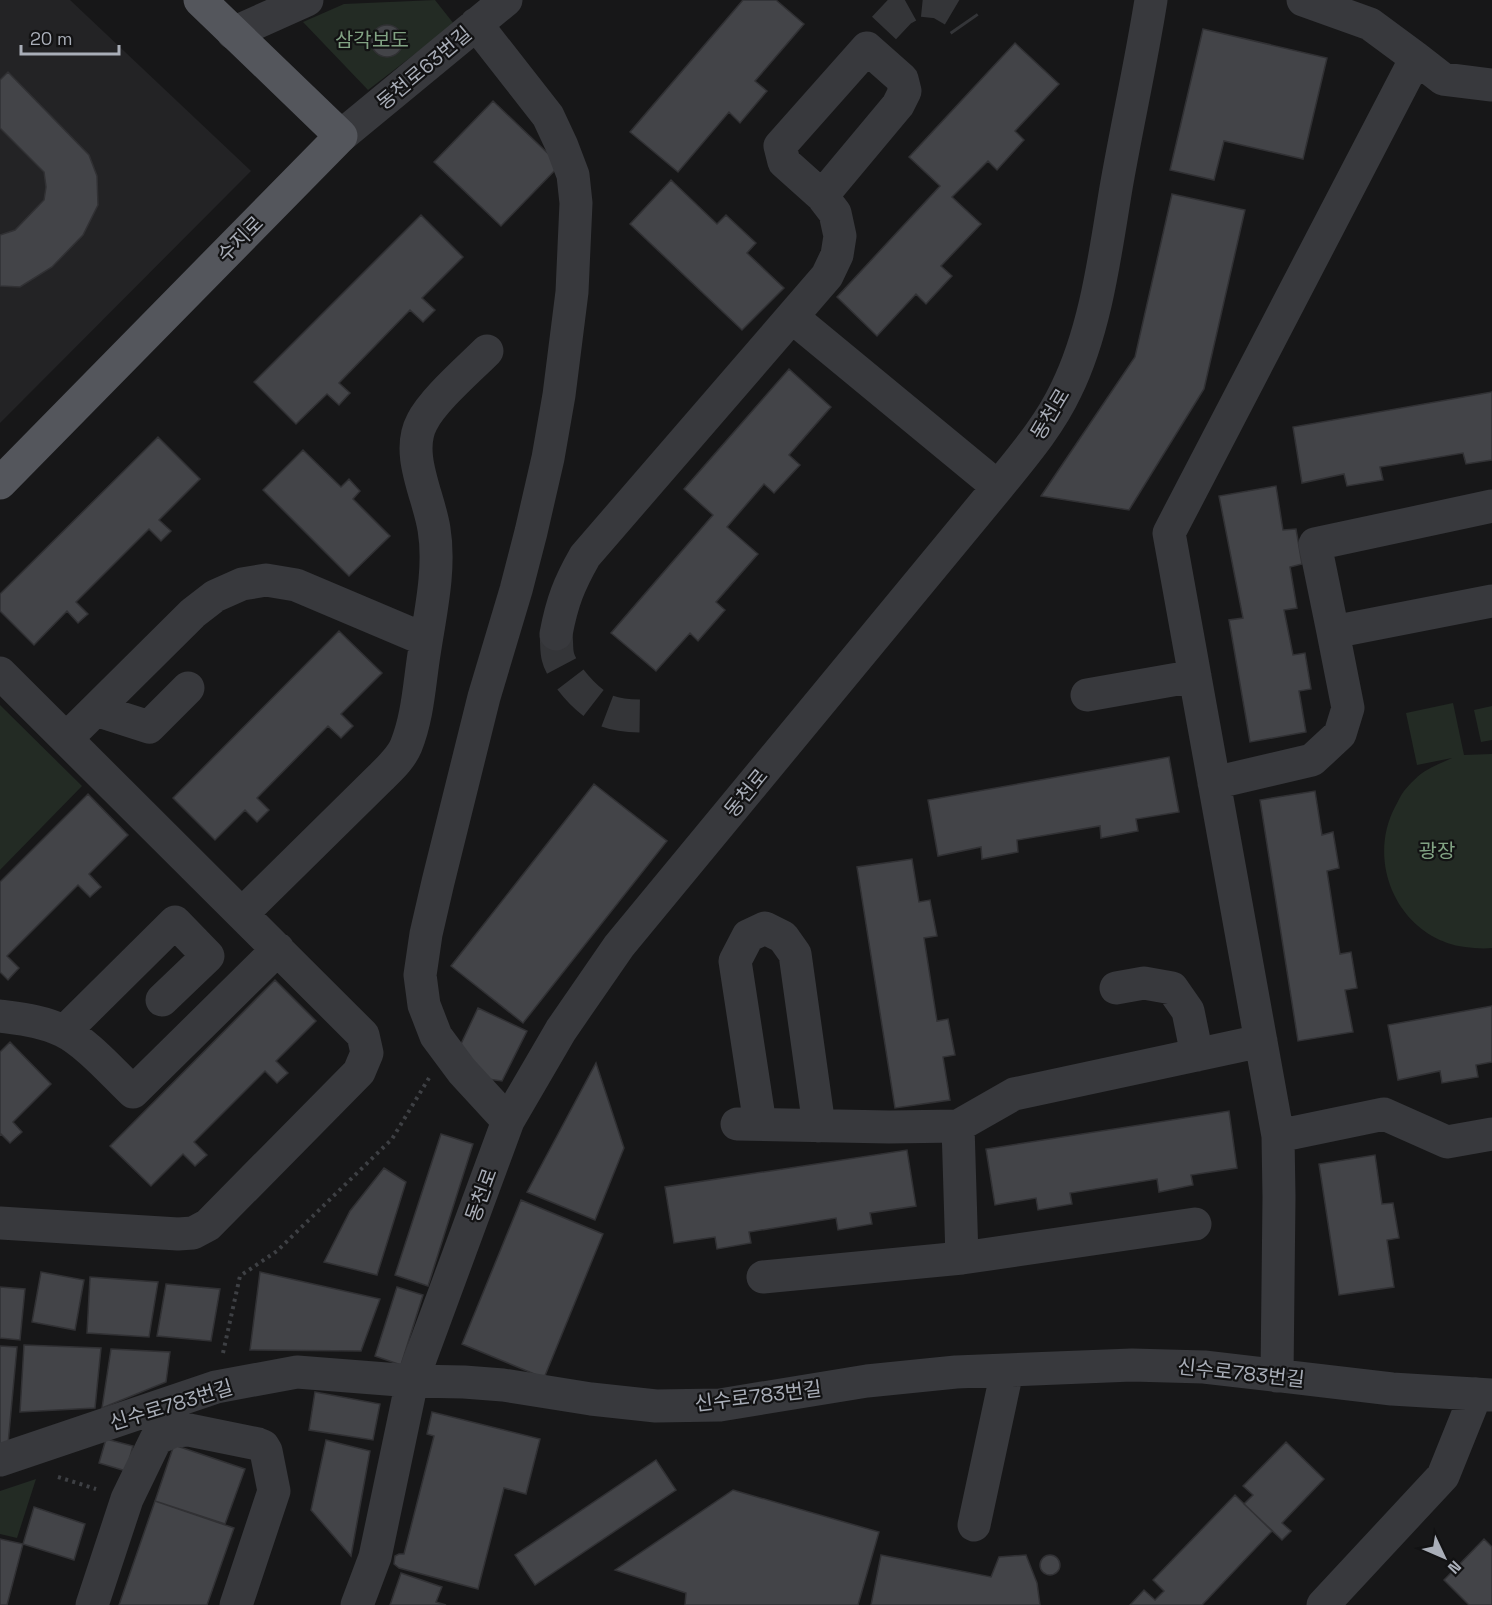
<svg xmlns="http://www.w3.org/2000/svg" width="1492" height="1605" viewBox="0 0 1492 1605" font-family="'Space Grotesk','Noto Sans KR',sans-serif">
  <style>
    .built { fill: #232325 }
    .green { fill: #232b24 }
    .building { fill: #434448; stroke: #313134; stroke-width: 1.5 }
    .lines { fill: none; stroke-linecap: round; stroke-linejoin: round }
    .minor-tunnel { stroke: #343538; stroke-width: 33; stroke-dasharray: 33 16; stroke-linecap: butt }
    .path { stroke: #3e4044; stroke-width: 4; stroke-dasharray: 3 4.5; stroke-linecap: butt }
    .minor { stroke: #38393d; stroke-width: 33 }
    .major { stroke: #54565c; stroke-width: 33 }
    .labels { text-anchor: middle; stroke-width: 4.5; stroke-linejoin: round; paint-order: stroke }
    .park-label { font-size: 20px; fill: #81a283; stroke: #121213 }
    .street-label { font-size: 20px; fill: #a9aeb8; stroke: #121213 }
  </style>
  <rect width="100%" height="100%" fill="#171718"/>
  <!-- built -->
  <path class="built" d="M 0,0 L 70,0 L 251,171 L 0,423 Z"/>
  <!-- green -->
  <path class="green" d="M 435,0 L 454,24 L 368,90 L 303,22 L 344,4 Z
    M 1453,703 L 1464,755 L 1492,754 L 1492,948 C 1482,949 1474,948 1465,947 C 1400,938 1365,864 1395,807 C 1398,802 1400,796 1404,791 C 1410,784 1419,774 1427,770 C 1435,765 1444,762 1452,758 L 1417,765 L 1406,713 Z
    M 0,705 L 82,786 L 0,870 Z
    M 1492,706 L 1492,740 L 1481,742 L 1474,710 Z
    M 36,1479 L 17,1538 L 0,1534 L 0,1491 Z"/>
  <!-- building -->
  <path class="building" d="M 743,0 L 776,0 L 804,24 L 755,81 L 767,91 L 740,123 L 729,112 L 678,172 L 630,132 Z
    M371 41a16 16 0 1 1 32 0a16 16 0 1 1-32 0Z
    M 1203,29 L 1327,58 L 1303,159 L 1224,141 L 1214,180 L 1170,170 Z
    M 1015,43 L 1059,84 L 1015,131 L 1024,140 L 997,170 L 988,161 L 952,197 L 981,224 L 941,266 L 952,276 L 926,304 L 916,294 L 877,336 L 837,297 L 940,186 L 909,157 Z
    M 8,72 L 89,155 L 97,176 L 98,205 L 83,235 L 52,267 L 20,287 L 0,286 L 0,235 L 15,230 L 44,200 L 46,187 L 44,172 L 0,128 L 0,80 Z
    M 493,101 L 560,165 L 501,226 L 434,162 Z
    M 671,180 L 717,224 L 726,215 L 756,243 L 747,253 L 784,288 L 742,330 L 630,224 Z
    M 1172,194 L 1245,210 L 1204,389 L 1129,510 L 1041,496 L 1135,357 Z
    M 421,215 L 463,257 L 422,298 L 435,310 L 423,322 L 410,310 L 339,383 L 350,393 L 339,405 L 327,394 L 296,424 L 254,382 Z
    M 789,369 L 831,407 L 789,455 L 800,465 L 774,493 L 764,484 L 727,527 L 758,554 L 716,602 L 725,610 L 698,641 L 690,633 L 656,671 L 611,633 L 713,515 L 684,489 Z
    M 1492,392 L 1492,460 L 1466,464 L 1463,453 L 1380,467 L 1383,480 L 1347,486 L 1344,474 L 1302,483 L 1293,427 Z
    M 158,437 L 200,479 L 159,520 L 171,531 L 161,541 L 149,529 L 76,602 L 88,614 L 78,623 L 67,611 L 34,645 L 0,611 L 0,594 Z
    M 303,450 L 341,487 L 349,479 L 360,491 L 353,499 L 390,536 L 349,576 L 263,490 Z
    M 1276,486 L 1283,530 L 1296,529 L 1302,564 L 1290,567 L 1297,608 L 1284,610 L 1293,655 L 1305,653 L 1311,689 L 1299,691 L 1306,732 L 1250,742 L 1229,620 L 1243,618 L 1219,496 Z
    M 339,631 L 382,673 L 341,714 L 353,726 L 341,738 L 328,726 L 257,798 L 269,810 L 257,822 L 245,810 L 215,840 L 173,798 Z
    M 1169,757 L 1179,812 L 1136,819 L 1138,831 L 1101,838 L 1100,826 L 1017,840 L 1018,852 L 982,859 L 981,847 L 938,856 L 928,800 Z
    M 594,784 L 667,841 L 523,1023 L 451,966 Z
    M 1315,791 L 1322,835 L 1333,832 L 1339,868 L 1327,871 L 1340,954 L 1351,952 L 1357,988 L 1345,990 L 1353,1032 L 1298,1041 L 1260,800 Z
    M 88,794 L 128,835 L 89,874 L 101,887 L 90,897 L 78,885 L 7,956 L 19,968 L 8,980 L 0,972 L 0,882 Z
    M 912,859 L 919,902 L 930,900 L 937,936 L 924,938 L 937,1021 L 948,1019 L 955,1055 L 943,1057 L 950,1100 L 895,1108 L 857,867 Z
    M 275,980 L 316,1021 L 276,1061 L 288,1073 L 277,1083 L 265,1071 L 194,1142 L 207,1155 L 195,1166 L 183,1154 L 151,1186 L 110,1146 Z
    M 1492,1006 L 1492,1062 L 1476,1065 L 1478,1077 L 1442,1083 L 1440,1071 L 1398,1080 L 1388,1025 Z
    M 478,1008 L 527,1031 L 502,1081 L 481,1078 L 461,1044 Z
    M 10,1042 L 51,1084 L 13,1122 L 22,1132 L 10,1143 L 1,1134 L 0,1135 L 0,1052 Z
    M 596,1063 L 624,1148 L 595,1220 L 527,1192 Z
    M 1229,1111 L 1237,1168 L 1191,1175 L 1193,1185 L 1159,1192 L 1157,1179 L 1070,1193 L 1072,1204 L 1038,1210 L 1036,1198 L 995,1205 L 986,1149 Z
    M 441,1134 L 473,1144 L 428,1286 L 395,1275 Z
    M 907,1150 L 916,1206 L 870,1213 L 872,1224 L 838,1230 L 836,1218 L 749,1232 L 751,1243 L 717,1249 L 715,1237 L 674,1243 L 665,1187 Z
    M 1375,1155 L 1382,1204 L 1393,1203 L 1399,1238 L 1387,1240 L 1394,1287 L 1339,1295 L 1319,1164 Z
    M 384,1168 L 406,1182 L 377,1275 L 324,1262 L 350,1211 Z
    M 521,1200 L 603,1234 L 544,1378 L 462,1344 Z
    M 41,1272 L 84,1280 L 75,1330 L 32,1322 Z
    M 260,1272 L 380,1299 L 361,1351 L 250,1350 Z
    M 90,1277 L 158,1282 L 149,1337 L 87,1333 Z
    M 166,1284 L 220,1289 L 211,1341 L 157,1336 Z
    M 0,1287 L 25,1289 L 20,1340 L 0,1338 Z
    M 397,1287 L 423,1295 L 401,1365 L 375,1356 Z
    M 24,1345 L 101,1348 L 95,1408 L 20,1412 Z
    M 0,1346 L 17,1347 L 8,1444 L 0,1446 Z
    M 111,1349 L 170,1352 L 166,1382 L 102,1408 Z
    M 315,1392 L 380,1404 L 373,1440 L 309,1430 Z
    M 432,1412 L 540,1439 L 526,1494 L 504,1488 L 478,1589 L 399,1568 L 394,1564 L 395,1556 L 399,1554 L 404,1554 L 434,1436 L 427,1434 Z
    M 106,1439 L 133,1446 L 126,1471 L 99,1463 Z
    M 326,1440 L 370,1451 L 351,1556 L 311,1510 Z
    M 1286,1442 L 1324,1479 L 1282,1523 L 1291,1531 L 1282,1540 L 1244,1504 L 1253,1495 L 1243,1486 Z
    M 174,1445 L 245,1469 L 225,1524 L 155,1501 Z
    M 656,1460 L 676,1490 L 535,1585 L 515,1555 Z
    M 733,1490 L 879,1532 L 858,1605 L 685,1605 L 686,1593 L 615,1570 Z
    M 1235,1495 L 1272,1531 L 1202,1605 L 1130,1605 L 1144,1590 L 1155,1600 L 1164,1591 L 1153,1580 Z
    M 155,1501 L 234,1528 L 207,1605 L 119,1605 Z
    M 34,1507 L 85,1524 L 74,1560 L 23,1544 Z
    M 0,1539 L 23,1544 L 7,1605 L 0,1605 Z
    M 1484,1539 L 1492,1547 L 1492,1605 L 1469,1605 L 1444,1580 Z
    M 881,1555 L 991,1577 L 999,1557 L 1026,1555 L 1037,1583 L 1040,1605 L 871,1605 Z
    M1040 1565a10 10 0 1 1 20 0a10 10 0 1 1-20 0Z
    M 401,1573 L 442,1587 L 436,1602 L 446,1605 L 390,1605 Z"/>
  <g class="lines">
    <!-- minor-tunnel -->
    <path class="minor-tunnel" d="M 884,28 L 901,10 L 919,0 L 939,2 L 956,12 L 965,25
      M 556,634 C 557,641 556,650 558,657 C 562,674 590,705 607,711 C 620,716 634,716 648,716"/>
    <!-- path -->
    <path class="path" d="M 223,1353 L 240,1276 L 277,1251 L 392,1139 L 429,1078
      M 58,1477 L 96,1489"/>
    <!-- minor -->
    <path class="minor" d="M 476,24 L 548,116 L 562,146 L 573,175 L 576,203 L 572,292 L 559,395 L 548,458 L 531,532 L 516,590 L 484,697 L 438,882 L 426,934 L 420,975 L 424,1005 L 436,1036 L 462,1071 L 508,1121
      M 233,33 L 307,0
      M 1416,58 L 1443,79 L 1492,85
      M 341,136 L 506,0
      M 792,317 L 998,487
      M 1333,632 L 1315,544 L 1492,506
      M 556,634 C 562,602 569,584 585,556 L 827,276 L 837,255 L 840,236 L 835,213 L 822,196 L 784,162 L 780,146 L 867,48 L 902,79 L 905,91 L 898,105 L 822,196
      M 0,673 L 363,1035 L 367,1053 L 359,1072 L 208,1225 L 193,1233 L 178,1234 L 0,1223
      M 1087,695 L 1195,676
      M 96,710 L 149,727 L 188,688
      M 67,738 L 193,613 L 215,596 L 242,584 L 266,580 L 296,585 L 426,640
      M 1214,783 L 1312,760 L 1340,734 L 1348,708 L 1333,632 L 1492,601
      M 242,914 L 380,778 C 390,768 401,758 406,746 C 417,719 419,689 423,661 C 429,618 441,571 434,529 C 429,496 405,454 422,422 C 433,400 468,370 487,351
      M 1116,988 L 1144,983 L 1172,988 L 1188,1011 L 1197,1055
      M 0,1016 C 22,1019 43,1021 63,1031 C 86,1042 114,1074 133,1092 L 278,949
      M 65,1031 L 175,922 L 208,956 L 162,1000
      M 737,1124 L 889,1127 L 958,1126 L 1014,1094 L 1261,1041
      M 760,1124 L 735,961 L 748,936 L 765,928 L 783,937 L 795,954 L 819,1126
      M 958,1126 L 962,1258 L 1195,1224
      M 1278,1136 L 1384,1114 L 1447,1142 L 1492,1134
      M 763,1277 L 962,1258
      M 1277,1376 L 1279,1197 L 1278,1136 L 1169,533 L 1416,58 L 1370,24 L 1303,0
      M 0,1460 L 216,1387 L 297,1372 L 412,1381 L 464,1382 L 503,1385 L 591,1399 L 656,1406 L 720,1405 L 867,1381 L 956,1372 L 1132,1365 L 1204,1367 L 1392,1389 L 1492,1395
      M 974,1525 L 1007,1371
      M 92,1605 L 127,1499 L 156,1439 L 174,1431 L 189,1430 L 258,1444 L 263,1446 L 266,1451 L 274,1491 L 236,1605
      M 357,1605 L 375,1557 L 412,1381 L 508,1121 L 561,1030 L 619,946 L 998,487 C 1023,456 1049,426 1066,390 C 1096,329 1105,254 1116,188 C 1127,125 1141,63 1151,0
      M 1323,1605 L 1443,1476 L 1476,1394"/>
    <!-- major -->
    <path class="major" d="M 0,483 L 341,136 L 200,0"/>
  </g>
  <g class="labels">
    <!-- park labels -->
    <g class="park-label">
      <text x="372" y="47">삼각보도</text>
      <text x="1437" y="858">광장</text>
    </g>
    <!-- street labels -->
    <g class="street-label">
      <text transform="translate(424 68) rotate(-40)" y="7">동천로63번길</text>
      <text transform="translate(240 239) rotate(-45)" y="7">수지로</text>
      <text transform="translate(1050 414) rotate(-59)" y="7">동천로</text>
      <text transform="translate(746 793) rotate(-51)" y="7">동천로</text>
      <text transform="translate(481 1195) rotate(-70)" y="7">동천로</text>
      <text transform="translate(1241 1373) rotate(6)" y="7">신수로783번길</text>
      <text transform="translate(758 1396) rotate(-7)" y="7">신수로783번길</text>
      <text transform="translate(171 1405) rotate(-17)" y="7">신수로783번길</text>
    </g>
  </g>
  <!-- north arrow -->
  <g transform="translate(1444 1557) rotate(134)" stroke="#121213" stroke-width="4.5" paint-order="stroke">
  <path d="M0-4.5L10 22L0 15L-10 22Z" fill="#a9aeb8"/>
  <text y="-9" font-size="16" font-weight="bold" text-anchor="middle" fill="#a9aeb8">N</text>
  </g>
  <!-- scale -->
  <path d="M21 45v9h98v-9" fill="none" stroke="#a9aeb8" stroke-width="3"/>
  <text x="30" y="45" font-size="18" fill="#a9aeb8" stroke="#121213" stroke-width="4.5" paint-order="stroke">20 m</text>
</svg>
